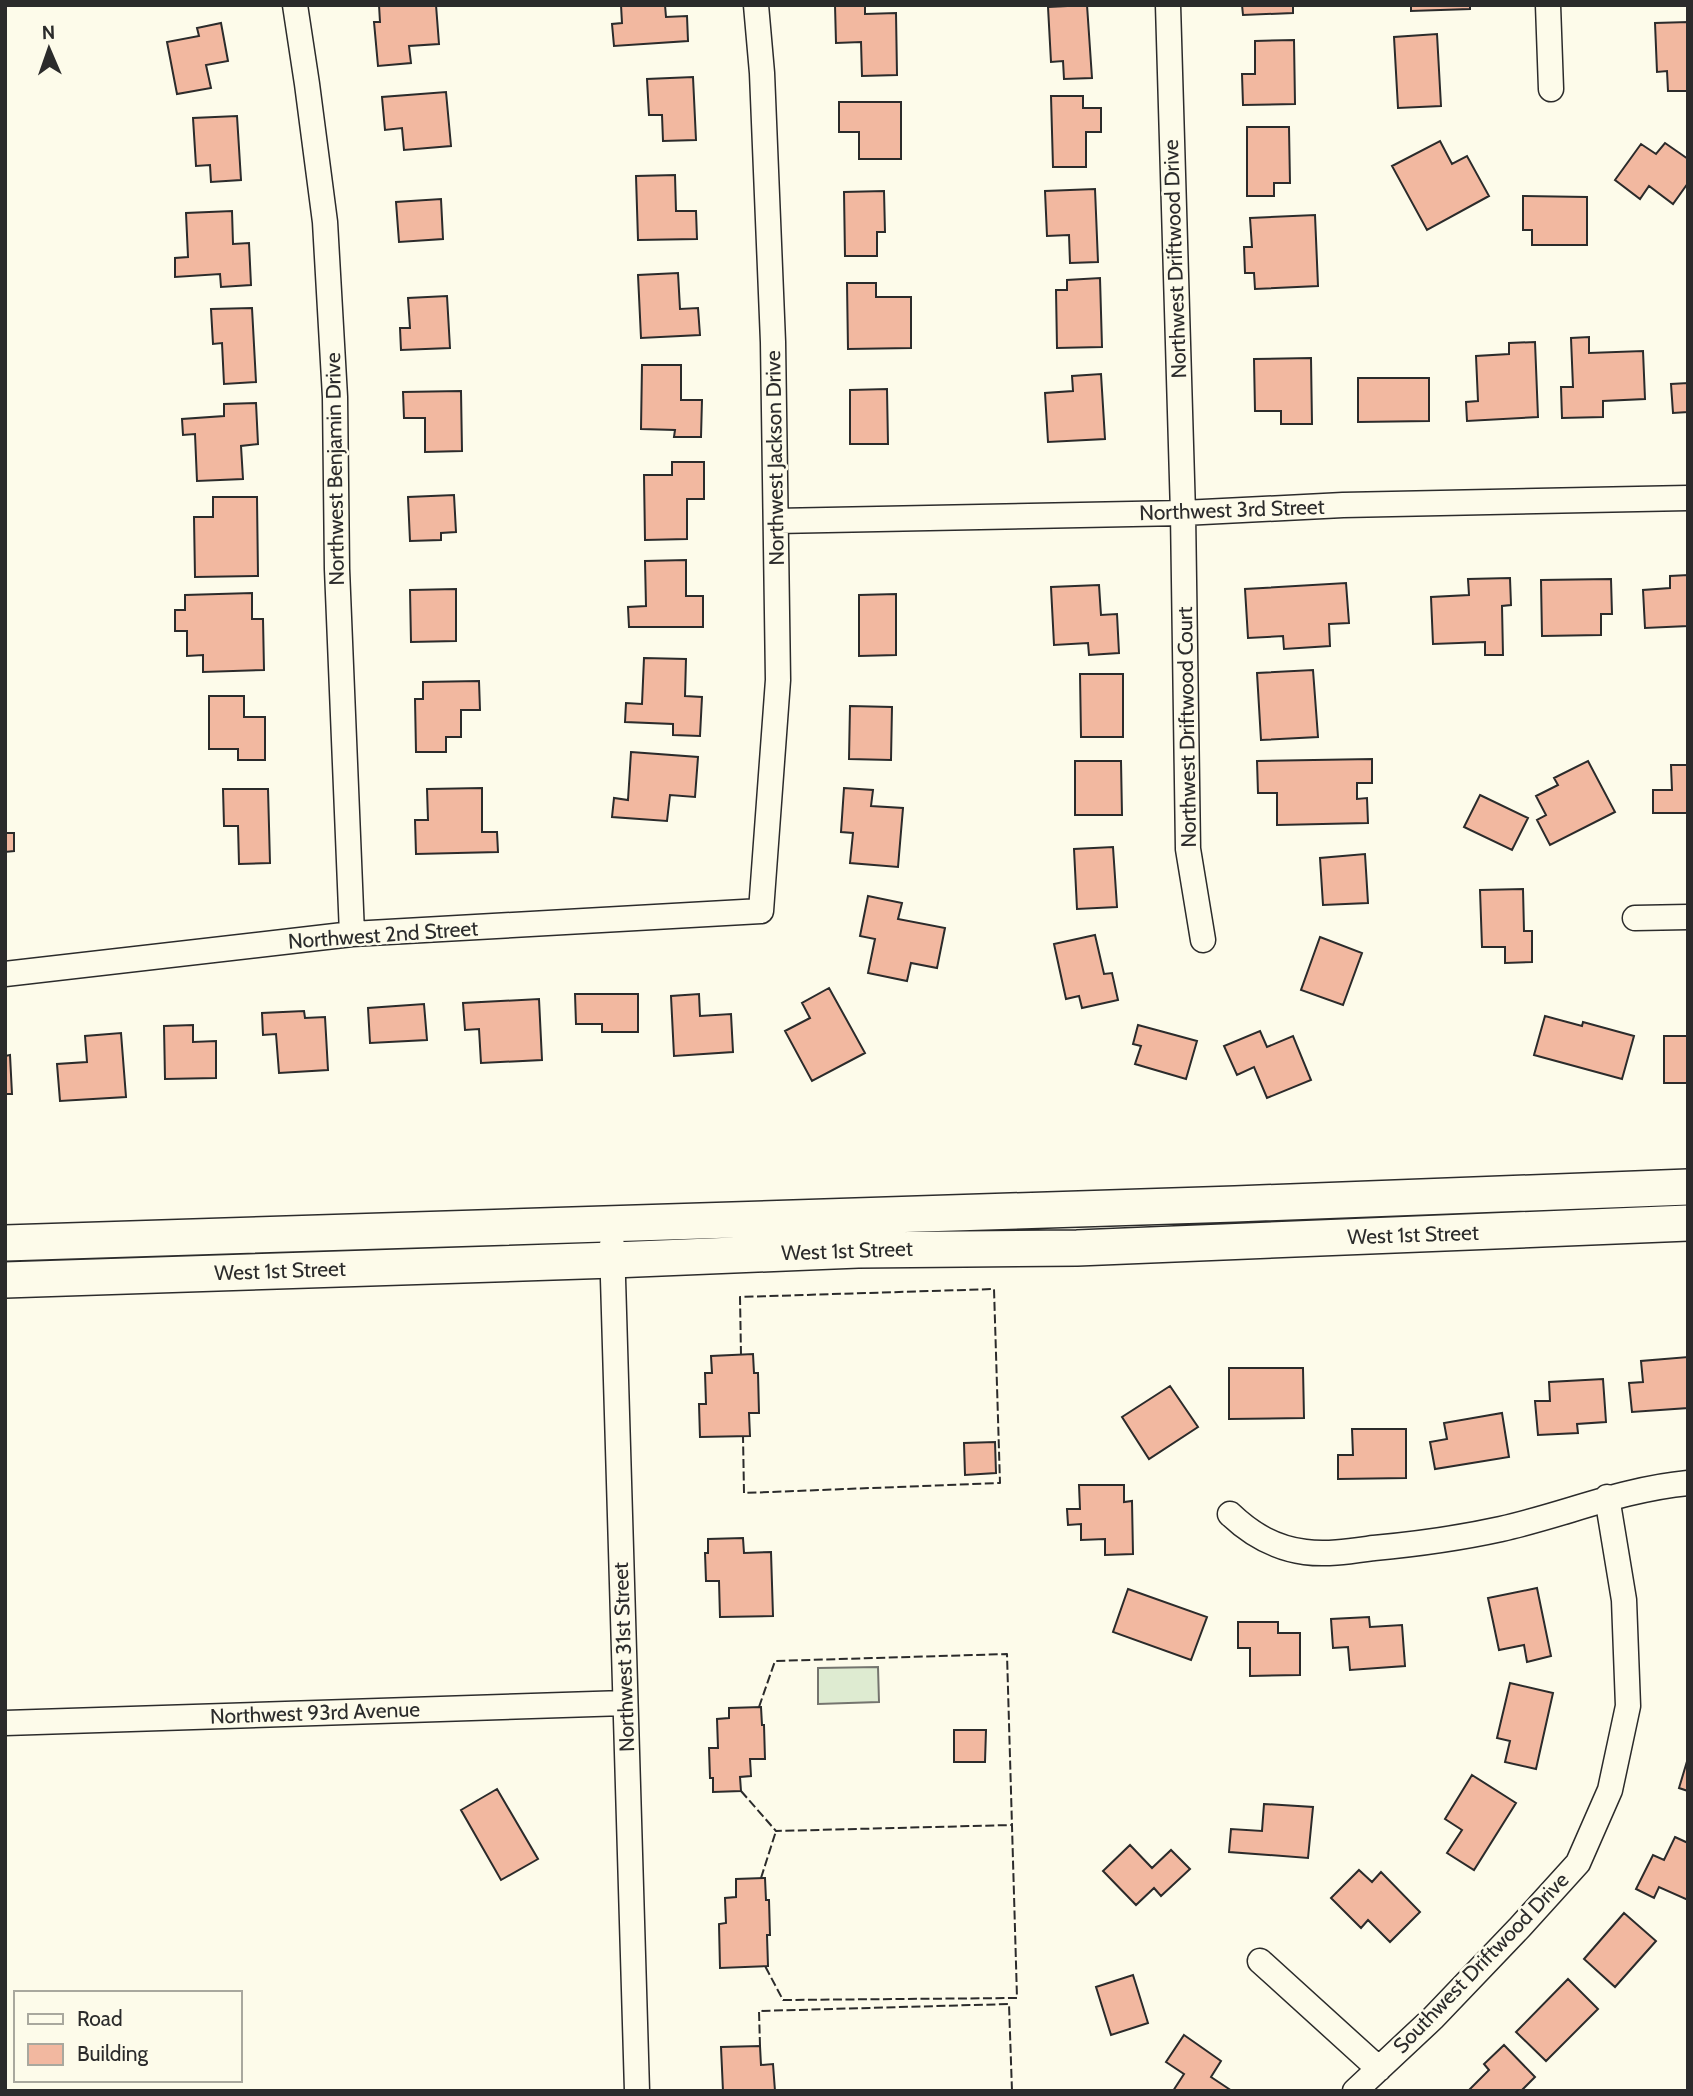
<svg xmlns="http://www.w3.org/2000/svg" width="1693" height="2096" viewBox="0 0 1693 2096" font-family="Cabin,sans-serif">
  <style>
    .green { fill: #deebd1; stroke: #74746e; stroke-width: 2 }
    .building { fill: #f2b8a0; stroke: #2b2b2b; stroke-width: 2 }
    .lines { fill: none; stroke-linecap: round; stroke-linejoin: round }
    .street-casing { stroke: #2b2b2b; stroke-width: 27 }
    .secondary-casing { stroke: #2b2b2b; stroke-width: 38 }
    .street { stroke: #fdfbea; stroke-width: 24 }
    .secondary { stroke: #fdfbea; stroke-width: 35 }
    .fence { stroke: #2b2b2b; stroke-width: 2; stroke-dasharray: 9 3.5; stroke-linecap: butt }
    .labels { text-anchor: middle; stroke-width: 5; stroke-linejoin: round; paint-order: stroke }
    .street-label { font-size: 21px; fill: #2b2b2b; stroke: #fdfbea }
  </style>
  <rect width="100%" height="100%" fill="#fdfbea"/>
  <!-- green -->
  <path class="green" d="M 878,1667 L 879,1702 L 818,1704 L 818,1668 Z"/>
  <!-- building -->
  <path class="building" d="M 379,5 L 436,5 L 439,44 L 409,46 L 411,63 L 378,66 L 374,22 L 380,22 Z
    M 621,5 L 665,5 L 666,17 L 687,16 L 688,41 L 614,46 L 612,24 L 622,23 Z
    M 835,5 L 865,5 L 865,14 L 896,13 L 897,75 L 862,76 L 861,42 L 836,43 Z
    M 1087,5 L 1092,78 L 1064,79 L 1063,61 L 1051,62 L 1048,7 Z
    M 1242,5 L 1293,5 L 1293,13 L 1243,15 Z
    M 1411,5 L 1470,5 L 1470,9 L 1411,11 Z
    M 1688,22 L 1688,91 L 1668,91 L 1667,71 L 1657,72 L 1655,23 Z
    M 221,23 L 228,61 L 206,65 L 211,88 L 177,94 L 167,42 L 199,36 L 197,28 Z
    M 1437,34 L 1441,106 L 1398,108 L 1394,37 Z
    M 1294,40 L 1295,104 L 1243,105 L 1242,74 L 1255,74 L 1255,41 Z
    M 693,77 L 696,140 L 663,141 L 662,115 L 649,115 L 647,79 Z
    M 446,92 L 451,146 L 404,150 L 402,128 L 385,130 L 382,97 Z
    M 1051,96 L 1083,96 L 1083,108 L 1101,108 L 1101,132 L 1086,132 L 1086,167 L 1053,167 Z
    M 839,102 L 901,102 L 901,159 L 859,159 L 859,132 L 839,132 Z
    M 237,116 L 241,180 L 211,182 L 210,165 L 196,166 L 193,118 Z
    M 1247,127 L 1289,127 L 1290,183 L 1274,183 L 1274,196 L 1247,196 Z
    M 1440,141 L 1452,164 L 1467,156 L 1489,196 L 1427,230 L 1392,166 Z
    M 1665,143 L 1688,159 L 1688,183 L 1673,204 L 1649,186 L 1640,199 L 1615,180 L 1641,144 L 1656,154 Z
    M 675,175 L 676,211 L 696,211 L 697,239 L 638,240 L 636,176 Z
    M 1095,189 L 1098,262 L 1070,263 L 1069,235 L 1047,236 L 1045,191 Z
    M 884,191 L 885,232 L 877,232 L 877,256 L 845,256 L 844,192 Z
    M 1523,196 L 1587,197 L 1587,245 L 1532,245 L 1532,230 L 1523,230 Z
    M 441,199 L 443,239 L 399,242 L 396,202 Z
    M 232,211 L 233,244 L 249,243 L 251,285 L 221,287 L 220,274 L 175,277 L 175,258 L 188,257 L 186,213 Z
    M 1315,215 L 1318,286 L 1255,289 L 1254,273 L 1245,273 L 1244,247 L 1252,247 L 1250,218 Z
    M 678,273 L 680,309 L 698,308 L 700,335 L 641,338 L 638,275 Z
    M 1100,278 L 1102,347 L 1057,348 L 1056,290 L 1067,290 L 1067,280 Z
    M 847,283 L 876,283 L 876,297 L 911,297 L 911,348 L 848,349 Z
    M 447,296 L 450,348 L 401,350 L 400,328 L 410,328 L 408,298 Z
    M 252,308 L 256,382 L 224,384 L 222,343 L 213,344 L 211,309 Z
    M 1589,337 L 1589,353 L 1643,351 L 1645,399 L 1603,401 L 1603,417 L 1562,418 L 1561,387 L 1573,387 L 1571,338 Z
    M 1535,342 L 1538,417 L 1467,421 L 1466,402 L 1478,401 L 1476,356 L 1509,354 L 1509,343 Z
    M 1311,358 L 1312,424 L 1281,424 L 1281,411 L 1255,411 L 1254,359 Z
    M 642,365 L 681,365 L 681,400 L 702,400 L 701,437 L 674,437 L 675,430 L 641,429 Z
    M 1101,374 L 1105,439 L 1048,442 L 1045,393 L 1073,391 L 1072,376 Z
    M 1358,378 L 1429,378 L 1429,421 L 1358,422 Z
    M 1688,383 L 1688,412 L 1673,413 L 1671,384 Z
    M 887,389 L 888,444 L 850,444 L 850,390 Z
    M 461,391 L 462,451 L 425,452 L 425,418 L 404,418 L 403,392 Z
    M 256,403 L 258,444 L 241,446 L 243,479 L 197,481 L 195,434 L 183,435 L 182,419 L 224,416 L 224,404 Z
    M 672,462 L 704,462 L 704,499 L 687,499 L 687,539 L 645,540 L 644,475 L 672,475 Z
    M 454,495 L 456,532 L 441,533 L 441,540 L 410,541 L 408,497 Z
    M 213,497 L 257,497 L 258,576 L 195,577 L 194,517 L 213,517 Z
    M 686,560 L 686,596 L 703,596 L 703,627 L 629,627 L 628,607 L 646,606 L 645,561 Z
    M 1688,575 L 1688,626 L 1645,628 L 1643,590 L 1670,588 L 1670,576 Z
    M 1510,578 L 1511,605 L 1502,606 L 1503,655 L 1485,655 L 1485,642 L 1433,644 L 1431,597 L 1469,595 L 1468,579 Z
    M 1611,579 L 1612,614 L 1601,614 L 1601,635 L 1542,636 L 1541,580 Z
    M 1346,583 L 1349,623 L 1329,624 L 1330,646 L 1284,649 L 1283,636 L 1248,638 L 1245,589 Z
    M 1099,585 L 1101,615 L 1117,614 L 1119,653 L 1089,655 L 1088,643 L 1054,645 L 1051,587 Z
    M 456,589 L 456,641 L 411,642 L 410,590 Z
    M 252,593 L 252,619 L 263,619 L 264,670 L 203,672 L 203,655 L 187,656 L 187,631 L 175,631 L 175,610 L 185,610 L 185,595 Z
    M 896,594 L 896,655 L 859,656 L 859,595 Z
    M 644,658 L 686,659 L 685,696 L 702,697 L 700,736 L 673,735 L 673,724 L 625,722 L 626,703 L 642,704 Z
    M 1313,670 L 1318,737 L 1261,740 L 1257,673 Z
    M 1080,674 L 1123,674 L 1123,737 L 1081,737 Z
    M 479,681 L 480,710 L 461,710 L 461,737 L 446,737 L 446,752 L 416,752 L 415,699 L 423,699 L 423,682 Z
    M 209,696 L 244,696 L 244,717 L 265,717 L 265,760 L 238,760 L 238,749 L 209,749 Z
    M 850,706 L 892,707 L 891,760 L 849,759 Z
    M 631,752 L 698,757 L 695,797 L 670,795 L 667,821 L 612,817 L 614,798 L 628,800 Z
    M 1372,759 L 1372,783 L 1357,783 L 1357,799 L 1367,798 L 1368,823 L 1277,825 L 1277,793 L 1258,793 L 1257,761 Z
    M 1075,761 L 1121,761 L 1122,815 L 1075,815 Z
    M 1588,761 L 1615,812 L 1550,845 L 1537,820 L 1546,815 L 1536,796 L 1558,785 L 1554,778 Z
    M 1671,765 L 1688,765 L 1688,813 L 1653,813 L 1653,790 L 1672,790 Z
    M 482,788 L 482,832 L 497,832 L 498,852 L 416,854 L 415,820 L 428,820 L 427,789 Z
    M 844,788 L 873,790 L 871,806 L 903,808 L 898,867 L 850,863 L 853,833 L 841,832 Z
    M 223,789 L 268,789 L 270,863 L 239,864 L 238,826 L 224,826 Z
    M 1480,795 L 1528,818 L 1512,850 L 1464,827 Z
    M 5,833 L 14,833 L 14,851 L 5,852 Z
    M 1113,847 L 1117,907 L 1077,909 L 1074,849 Z
    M 1365,854 L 1368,903 L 1323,905 L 1320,858 Z
    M 1523,889 L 1524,931 L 1532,931 L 1532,962 L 1505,963 L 1505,947 L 1482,947 L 1480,890 Z
    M 868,896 L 902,903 L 898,919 L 945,928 L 937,968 L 911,963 L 907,981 L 868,973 L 875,939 L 860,936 Z
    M 1095,935 L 1104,974 L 1112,973 L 1118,1000 L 1082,1008 L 1079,996 L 1066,999 L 1054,944 Z
    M 1320,937 L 1362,953 L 1343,1005 L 1301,990 Z
    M 829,988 L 865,1053 L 812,1081 L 785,1031 L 810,1018 L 802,1003 Z
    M 575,994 L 638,994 L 638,1032 L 602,1032 L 602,1024 L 576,1024 Z
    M 699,994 L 700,1016 L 731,1014 L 733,1052 L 674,1056 L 671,996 Z
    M 539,999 L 542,1060 L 481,1063 L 479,1029 L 465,1030 L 463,1003 Z
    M 424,1004 L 427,1040 L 370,1043 L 368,1008 Z
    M 304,1011 L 305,1018 L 325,1017 L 328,1070 L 279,1073 L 276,1034 L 263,1035 L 262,1013 Z
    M 1545,1016 L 1582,1026 L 1583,1022 L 1634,1036 L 1622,1079 L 1534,1055 Z
    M 193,1025 L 193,1042 L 216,1041 L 216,1078 L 165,1079 L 164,1026 Z
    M 1138,1025 L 1197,1041 L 1186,1079 L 1135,1064 L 1141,1046 L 1133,1044 Z
    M 1260,1031 L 1267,1047 L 1293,1036 L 1311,1080 L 1267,1098 L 1254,1067 L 1237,1075 L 1224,1046 Z
    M 121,1033 L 126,1097 L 60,1101 L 57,1064 L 87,1062 L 85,1036 Z
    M 1664,1036 L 1688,1036 L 1688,1083 L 1664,1083 Z
    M 10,1055 L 12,1094 L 5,1094 L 5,1056 Z
    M 753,1354 L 754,1373 L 758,1373 L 759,1413 L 749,1413 L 750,1436 L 700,1437 L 699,1404 L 706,1404 L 705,1373 L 712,1373 L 711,1356 Z
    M 1688,1357 L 1688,1408 L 1632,1412 L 1629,1383 L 1643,1382 L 1641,1361 Z
    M 1229,1368 L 1303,1368 L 1304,1418 L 1229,1419 Z
    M 1603,1379 L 1606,1422 L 1577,1424 L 1578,1433 L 1538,1435 L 1535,1401 L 1550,1401 L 1549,1382 Z
    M 1170,1386 L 1198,1427 L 1149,1459 L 1122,1417 Z
    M 1502,1413 L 1509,1457 L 1435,1469 L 1430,1442 L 1447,1439 L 1444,1423 Z
    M 1352,1429 L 1406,1429 L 1406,1478 L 1338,1479 L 1338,1455 L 1353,1455 Z
    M 995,1442 L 996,1473 L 965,1475 L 964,1443 Z
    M 1079,1485 L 1124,1485 L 1124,1502 L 1132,1501 L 1133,1554 L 1105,1555 L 1105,1539 L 1081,1540 L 1081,1524 L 1068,1525 L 1067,1509 L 1080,1509 Z
    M 743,1538 L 744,1553 L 771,1552 L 773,1616 L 720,1617 L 719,1581 L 706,1581 L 705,1553 L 708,1553 L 708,1539 Z
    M 1537,1588 L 1551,1656 L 1527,1662 L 1524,1645 L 1499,1650 L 1488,1598 Z
    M 1128,1589 L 1207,1617 L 1191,1660 L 1113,1632 Z
    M 1369,1617 L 1370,1627 L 1402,1625 L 1405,1666 L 1350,1670 L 1348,1647 L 1333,1648 L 1331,1619 Z
    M 1238,1622 L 1278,1622 L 1278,1633 L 1300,1633 L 1300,1675 L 1250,1676 L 1250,1648 L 1238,1648 Z
    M 1510,1683 L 1553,1693 L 1536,1769 L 1505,1762 L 1510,1741 L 1497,1738 Z
    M 761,1707 L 762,1725 L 764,1725 L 765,1759 L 750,1759 L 751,1776 L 740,1777 L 741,1791 L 713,1792 L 713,1778 L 710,1778 L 709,1748 L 718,1748 L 717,1719 L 729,1718 L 729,1708 Z
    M 954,1730 L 986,1730 L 985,1762 L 954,1762 Z
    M 1688,1758 L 1688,1791 L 1679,1788 Z
    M 1472,1775 L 1516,1803 L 1474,1870 L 1447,1853 L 1462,1830 L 1445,1819 Z
    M 497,1789 L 538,1859 L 501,1880 L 461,1810 Z
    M 1264,1804 L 1313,1807 L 1308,1858 L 1229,1852 L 1231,1829 L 1262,1831 Z
    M 1675,1837 L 1688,1843 L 1688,1900 L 1659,1887 L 1654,1898 L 1636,1889 L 1653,1855 L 1664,1860 Z
    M 1130,1845 L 1152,1868 L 1171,1850 L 1190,1869 L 1161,1896 L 1154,1888 L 1136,1905 L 1103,1871 Z
    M 1359,1870 L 1372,1882 L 1381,1872 L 1420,1912 L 1390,1942 L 1368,1920 L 1361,1928 L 1331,1898 Z
    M 765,1878 L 766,1900 L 769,1900 L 770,1935 L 767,1935 L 768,1966 L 720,1968 L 719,1924 L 726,1923 L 725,1898 L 736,1897 L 736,1879 Z
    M 1624,1913 L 1656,1941 L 1615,1987 L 1584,1959 Z
    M 1133,1975 L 1148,2023 L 1111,2035 L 1096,1987 Z
    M 1568,1979 L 1598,2009 L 1546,2061 L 1516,2032 Z
    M 1184,2035 L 1221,2061 L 1211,2077 L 1232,2091 L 1173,2091 L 1184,2074 L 1166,2062 Z
    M 1504,2045 L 1535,2077 L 1521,2091 L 1468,2091 L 1489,2070 L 1484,2064 Z
    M 760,2046 L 761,2065 L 773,2064 L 775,2091 L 723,2091 L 721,2047 Z"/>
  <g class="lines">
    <defs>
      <path id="street" d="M 295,5 L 307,84 L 325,222 L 335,397 L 337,569 L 352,934
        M 1168,5 L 1183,513 L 1188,849 L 1203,940
        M 1548,5 L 1551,89
        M 776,521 L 1183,513 L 1343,505 L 1688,498
        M 1635,918 L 1688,917
        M 5,974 L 352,934 L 761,911 L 778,680 L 773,342 L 762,73 L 756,5
        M 612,1245 L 637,2091
        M 1230,1514 C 1252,1535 1275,1548 1305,1552 C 1328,1555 1352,1551 1374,1548 C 1417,1544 1460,1538 1501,1529 C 1564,1515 1623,1489 1688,1483
        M 5,1723 L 625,1703
        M 1260,1961 L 1379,2069
        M 1355,2091 L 1433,2018 L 1520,1927 L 1578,1863 L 1610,1790 L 1628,1706 L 1624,1600 L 1607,1497"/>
      <path id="secondary" d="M 5,1243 L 1235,1204 L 1688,1187
        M 5,1280 L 613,1260 L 858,1250 L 1077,1248 L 1688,1223"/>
    </defs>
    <!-- street casing -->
    <use href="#street" class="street-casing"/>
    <!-- secondary casing -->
    <use href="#secondary" class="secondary-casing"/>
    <!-- street -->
    <use href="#street" class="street"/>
    <!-- secondary -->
    <use href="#secondary" class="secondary"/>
    <!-- fence -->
    <path class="fence" d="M 741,1355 L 740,1297 L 994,1289 L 1000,1483 L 744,1493 L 743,1436
      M 759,1707 L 775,1661 L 1007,1654 L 1017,1998 L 783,2000 L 765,1966
      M 741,1791 L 776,1831 L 1012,1825
      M 761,1878 L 776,1831
      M 760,2046 L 759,2011 L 1009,2004 L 1012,2091"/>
  </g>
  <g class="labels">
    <!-- street labels -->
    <g class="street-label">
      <text transform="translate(1175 259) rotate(-92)" y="7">Northwest Driftwood Drive</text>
      <text transform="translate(775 458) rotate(-91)" y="7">Northwest Jackson Drive</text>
      <text transform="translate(335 469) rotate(-91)" y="7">Northwest Benjamin Drive</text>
      <text transform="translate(1232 510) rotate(-2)" y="7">Northwest 3rd Street</text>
      <text transform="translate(1187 727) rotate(-91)" y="7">Northwest Driftwood Court</text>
      <text transform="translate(383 935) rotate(-4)" y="7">Northwest 2nd Street</text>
      <text transform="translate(1413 1235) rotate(-2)" y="7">West 1st Street</text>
      <text transform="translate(847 1251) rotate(-2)" y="7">West 1st Street</text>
      <text transform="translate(280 1271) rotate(-2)" y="7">West 1st Street</text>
      <text transform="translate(624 1657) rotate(-92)" y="7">Northwest 31st Street</text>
      <text transform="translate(315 1713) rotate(-2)" y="7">Northwest 93rd Avenue</text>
      <text transform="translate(1481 1963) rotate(-46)" y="7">Southwest Driftwood Drive</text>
    </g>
  </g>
  <!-- border -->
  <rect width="1693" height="2096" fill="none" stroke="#2b2b2b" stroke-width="14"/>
  <!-- legend -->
  <rect x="14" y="1991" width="228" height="91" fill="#fdfbea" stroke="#a9a89e" stroke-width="2"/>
  <rect x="28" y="2014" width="35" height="10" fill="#fdfbea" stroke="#a9a89e" stroke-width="2"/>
  <text x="77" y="2026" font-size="21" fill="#2b2b2b">Road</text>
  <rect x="28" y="2044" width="35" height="21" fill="#f2b8a0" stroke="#a9a89e" stroke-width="2"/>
  <text x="77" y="2061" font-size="21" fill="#2b2b2b">Building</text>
  <!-- north arrow -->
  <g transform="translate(49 49) rotate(358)" stroke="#fdfbea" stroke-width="5" paint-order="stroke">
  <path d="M0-5L12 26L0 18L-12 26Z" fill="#2b2b2b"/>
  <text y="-10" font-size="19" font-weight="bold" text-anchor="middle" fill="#2b2b2b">N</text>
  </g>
</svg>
